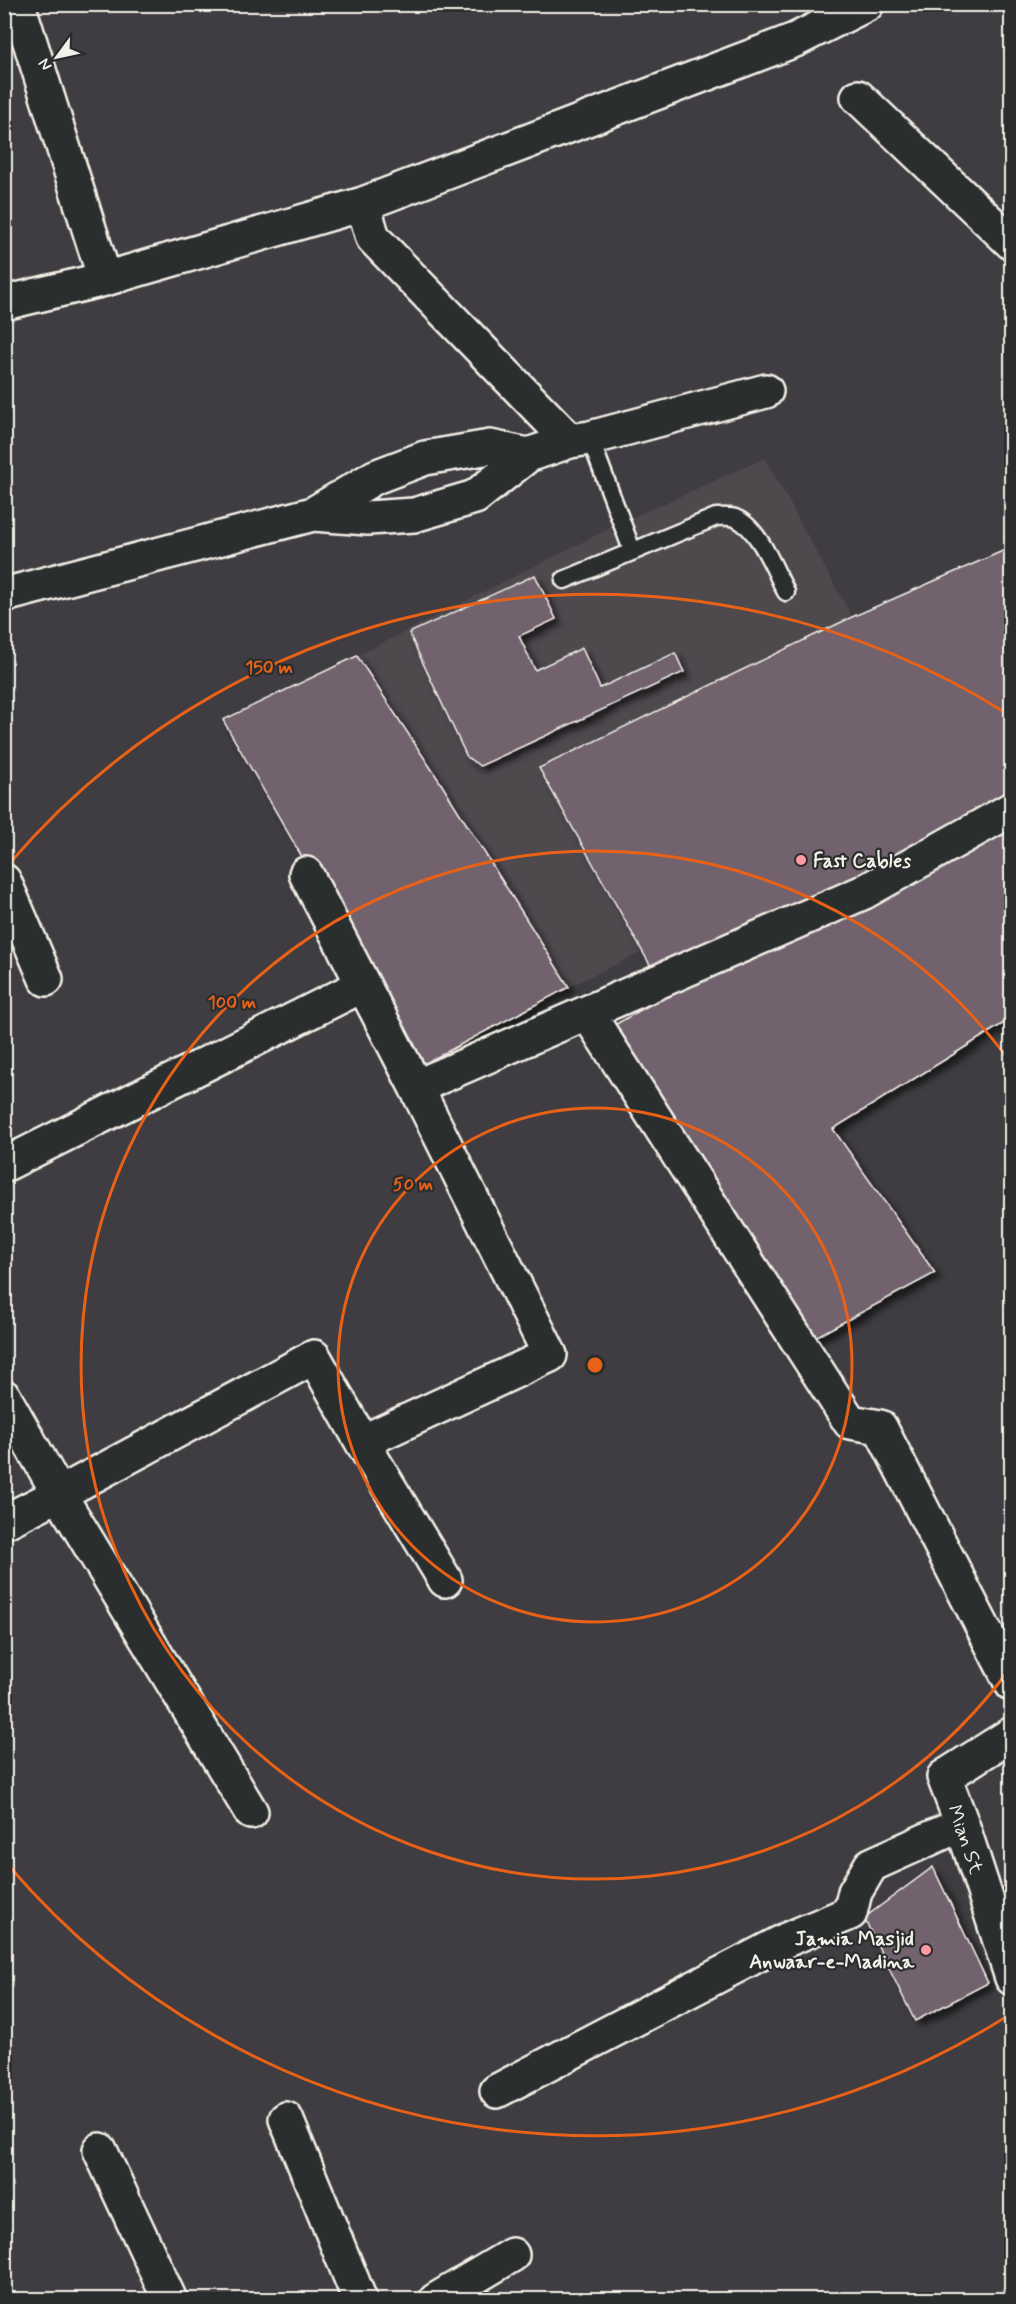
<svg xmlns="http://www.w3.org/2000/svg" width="1016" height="2304" viewBox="0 0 1016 2304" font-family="Mynerve,sans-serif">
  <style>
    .built { fill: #4e484e }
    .building { fill: #71626e; stroke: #f4f1e8; stroke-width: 1.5; filter: url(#shadow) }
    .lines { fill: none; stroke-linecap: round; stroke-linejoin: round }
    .service-casing { stroke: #f4f1e8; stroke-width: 21 }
    .minor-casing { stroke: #f4f1e8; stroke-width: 38 }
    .service { stroke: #2a2d2e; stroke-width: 16 }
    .minor { stroke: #2a2d2e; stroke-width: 33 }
    .ring { fill: none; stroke: #e96117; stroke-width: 3 }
    .poi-dot { fill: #ff9aa2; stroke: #2a2d2e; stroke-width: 2 }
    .labels { text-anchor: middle; stroke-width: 4.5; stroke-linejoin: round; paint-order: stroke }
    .poi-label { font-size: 20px; font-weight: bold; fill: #f4f1e8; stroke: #2a2d2e; text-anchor: start }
    .street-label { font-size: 20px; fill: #f4f1e8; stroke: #2a2d2e }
    .centre { fill: #e96117; stroke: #2a2d2e; stroke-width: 3 }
    .ring-label { font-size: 18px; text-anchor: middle; font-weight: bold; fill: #e96117; stroke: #2a2d2e; stroke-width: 4.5; stroke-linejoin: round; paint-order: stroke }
  </style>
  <defs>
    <filter id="shadow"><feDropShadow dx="5.5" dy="5.5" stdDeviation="3" flood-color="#0009"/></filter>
  </defs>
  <rect width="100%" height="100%" fill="#3f3d41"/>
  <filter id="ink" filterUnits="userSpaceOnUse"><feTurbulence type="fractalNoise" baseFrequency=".0167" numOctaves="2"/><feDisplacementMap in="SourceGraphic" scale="12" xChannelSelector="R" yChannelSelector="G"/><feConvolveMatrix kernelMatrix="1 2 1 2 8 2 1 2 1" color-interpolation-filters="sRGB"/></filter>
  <g filter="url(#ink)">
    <!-- built -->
    <path class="built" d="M 765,458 L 852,617 L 539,768 L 642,952 L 569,987 L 440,782 L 357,656 L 620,523 Z"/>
    <!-- building -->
    <path class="building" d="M 1012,547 L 1012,1018 L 833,1129 L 935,1273 L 808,1341 L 611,1027 L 667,995 L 539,768 L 852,617 Z
      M 535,575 L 556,619 L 519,636 L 535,670 L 582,648 L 600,688 L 675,653 L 684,672 L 480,766 L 467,757 L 409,633 Z
      M 357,656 L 440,782 L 569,987 L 422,1065 L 223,720 Z
      M 933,1867 L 988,1983 L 915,2021 L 864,1918 Z"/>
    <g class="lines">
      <defs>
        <path id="service" d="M 590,438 L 632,550
          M 564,580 L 716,517 C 722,517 730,516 735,518 C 759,527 775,571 786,592"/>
        <path id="minor" d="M 18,4 L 105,279
          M 858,97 L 1012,243
          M 363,204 L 373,238 L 570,441
          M 4,303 L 105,279 L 363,204 L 795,40 L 867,4
          M 313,514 L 368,518 L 414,515 L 475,497 L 528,455 L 570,441 L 590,438 L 766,391
          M 4,595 L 313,514 L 375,477 L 425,458 L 490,447 L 528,455
          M 306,874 L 416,1087
          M 4,881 L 46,979
          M 588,1014 L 850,1422 L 880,1427 L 1012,1684
          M 4,1165 L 363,985
          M 4,1397 L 59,1494 L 4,1522
          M 445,1580 L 362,1442 L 550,1355 L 416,1087 L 864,892 L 1012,809
          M 1012,1734 L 944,1777 L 962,1824 L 1012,1978
          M 251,1812 L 59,1494 L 314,1357 L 362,1442
          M 497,2091 L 786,1940 L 850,1913 L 855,1892 L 871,1865 L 962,1824
          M 286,2119 L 360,2300
          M 100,2150 L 170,2300
          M 436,2300 L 512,2255"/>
      </defs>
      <!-- service casing -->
      <use href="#service" class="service-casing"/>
      <!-- minor casing -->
      <use href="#minor" class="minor-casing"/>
      <!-- service -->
      <use href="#service" class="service"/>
      <!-- minor -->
      <use href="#minor" class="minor"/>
    </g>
  </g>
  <!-- distance rings -->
  <g class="ring">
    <circle cx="595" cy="1365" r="257"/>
    <path d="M1011 1667A514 514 0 1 1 1011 1063"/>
    <path d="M1009 2015A771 771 0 0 1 9 1866M9 864A771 771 0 0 1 1009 715"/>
  </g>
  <!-- markers -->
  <g class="poi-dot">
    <circle cx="801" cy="860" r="6"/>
    <circle cx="926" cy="1950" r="6"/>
  </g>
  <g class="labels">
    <!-- poi labels -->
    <g class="poi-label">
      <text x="813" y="867">Fast Cables</text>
      <text x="914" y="1945" text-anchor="end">Jamia Masjid<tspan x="914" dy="23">Anwaar-e-Madina</tspan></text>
    </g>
    <!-- street labels -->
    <g class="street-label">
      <text transform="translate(966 1839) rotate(71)" y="7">Mian St</text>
    </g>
  </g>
  <circle cx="595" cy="1365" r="9" class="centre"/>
  <g class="ring-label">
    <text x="269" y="673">150 m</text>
    <text x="232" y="1008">100 m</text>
    <text x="413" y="1190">50 m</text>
  </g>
  <!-- margin -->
  <rect width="1016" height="2304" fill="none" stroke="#2a2d2e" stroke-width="24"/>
  <rect x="12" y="12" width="992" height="2280" fill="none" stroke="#f4f1e8" stroke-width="2" filter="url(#ink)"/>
  <!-- north arrow -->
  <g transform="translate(57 57) rotate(237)" stroke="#2a2d2e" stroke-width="4.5" paint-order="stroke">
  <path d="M0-4.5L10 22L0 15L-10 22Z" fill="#f4f1e8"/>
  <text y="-9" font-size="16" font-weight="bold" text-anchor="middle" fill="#f4f1e8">N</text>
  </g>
</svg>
